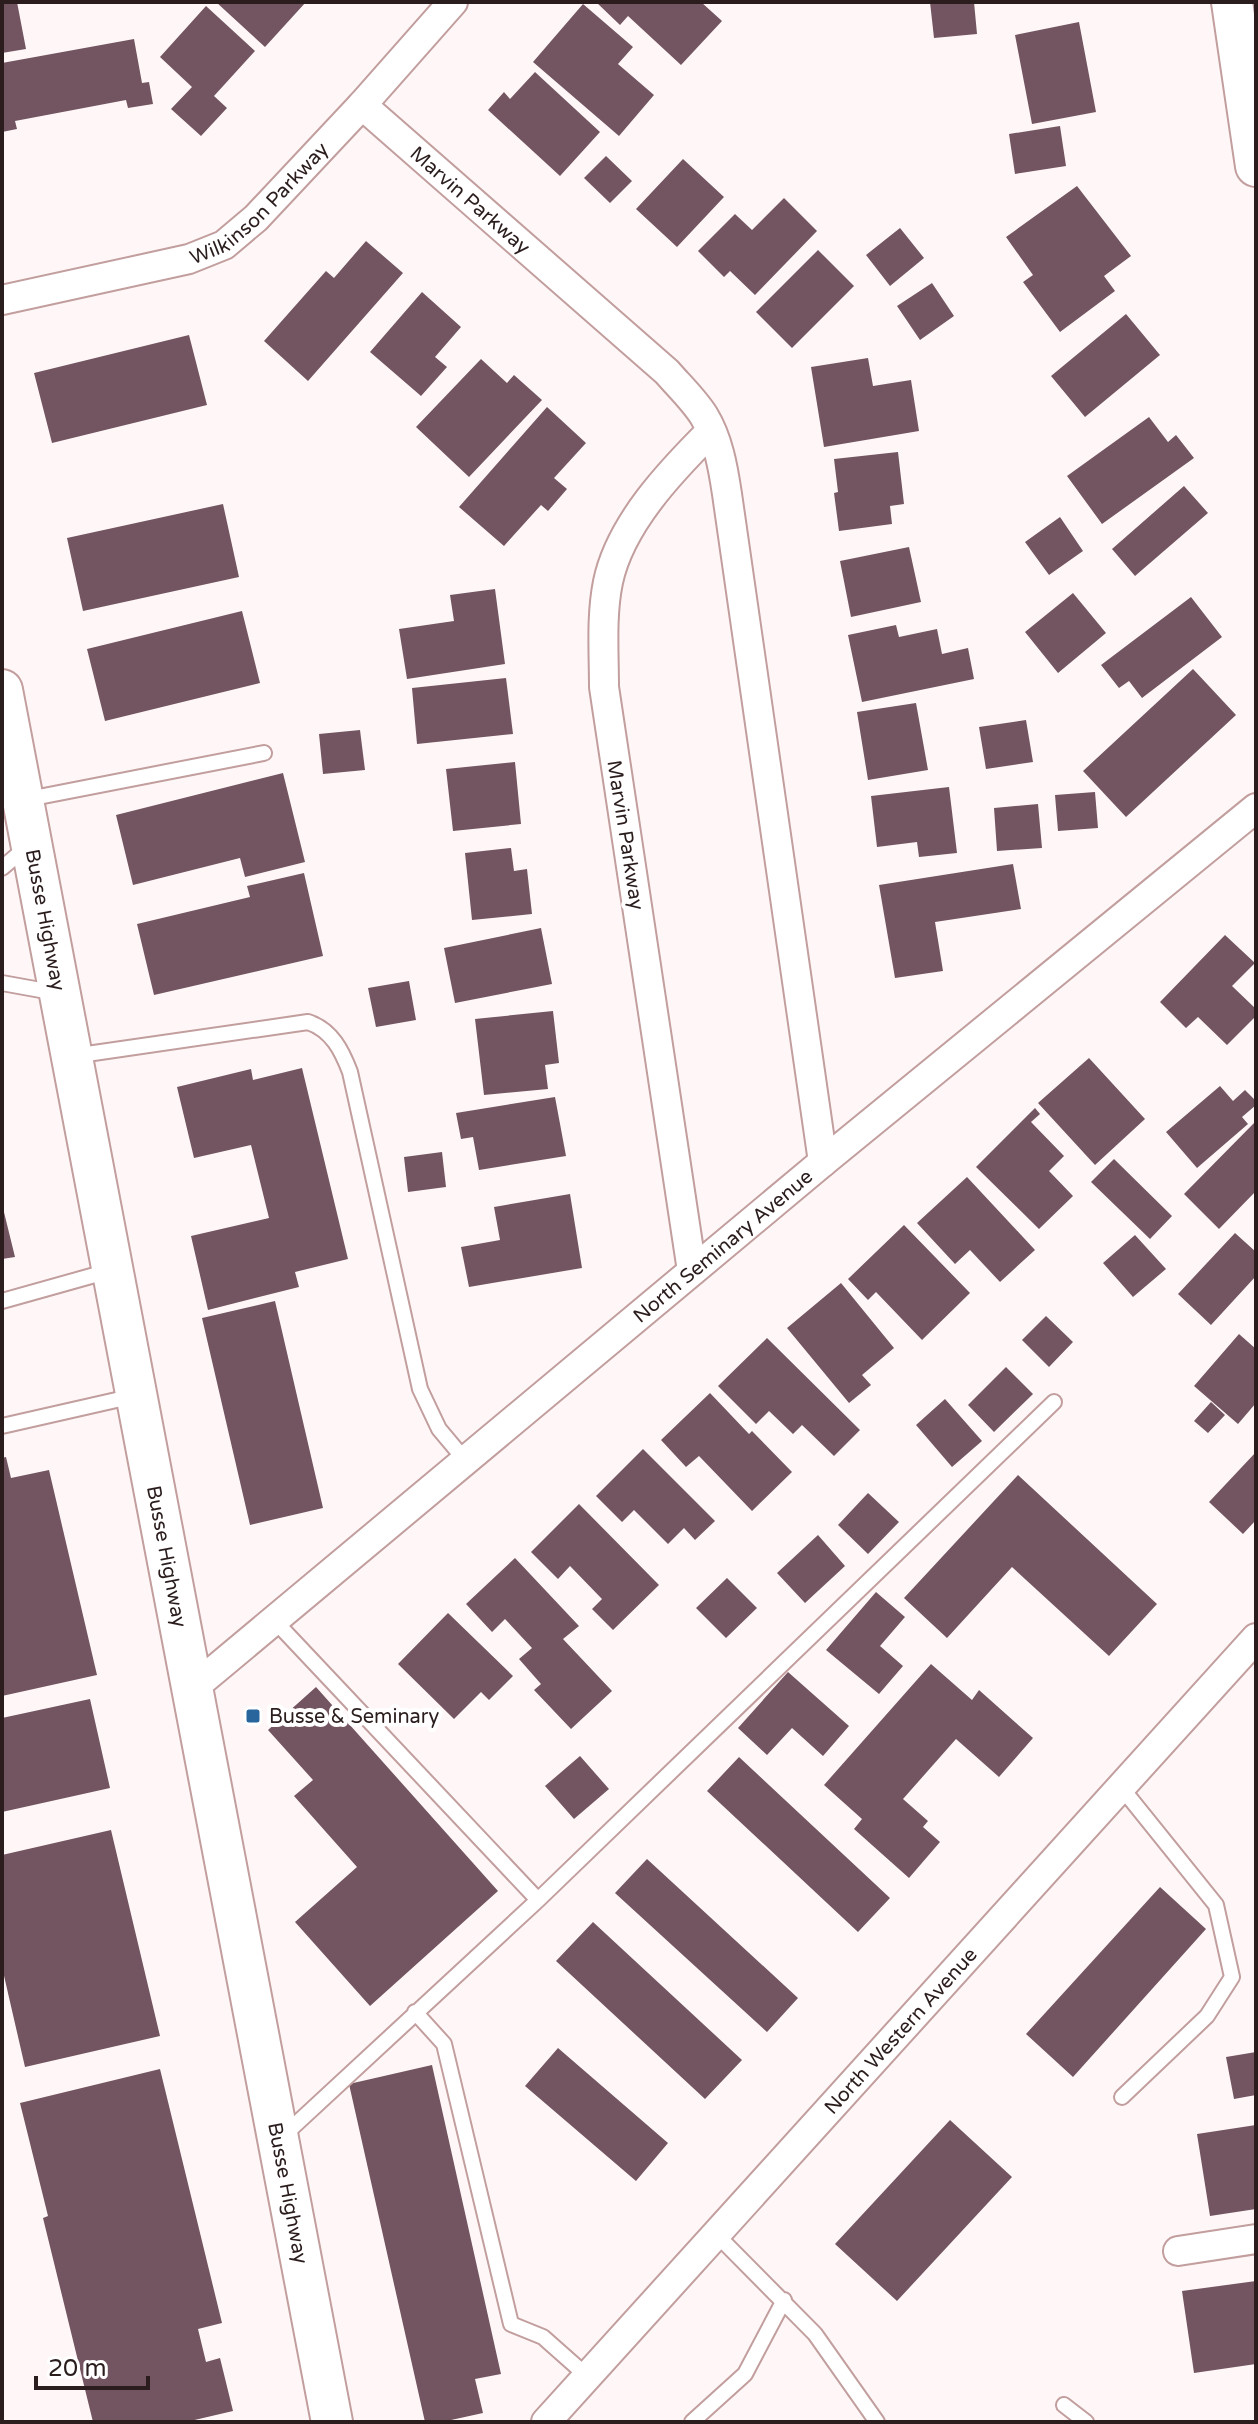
<svg xmlns="http://www.w3.org/2000/svg" width="1258" height="2424" viewBox="0 0 1258 2424" font-family="'Varela Round',sans-serif">
  <style>
    .building { fill: #735561 }
    .lines { fill: none; stroke-linecap: round; stroke-linejoin: round }
    .service-casing { stroke: #c29e9e; stroke-width: 18 }
    .minor-casing { stroke: #c29e9e; stroke-width: 32 }
    .secondary-casing { stroke: #c29e9e; stroke-width: 44 }
    .service { stroke: #fff; stroke-width: 14 }
    .minor { stroke: #fff; stroke-width: 28 }
    .secondary { stroke: #fff; stroke-width: 40 }
    .poi-dot { fill: #29659d; stroke: #fff; stroke-width: 3 }
    .labels { text-anchor: middle; stroke-width: 8; stroke-linejoin: round; paint-order: stroke }
    .street-label { font-size: 20px; fill: #2b1d1d; stroke: #fff }
    .poi-label { font-size: 20px; fill: #2b1d1d; stroke: #fff; text-anchor: start }
  </style>
  <rect width="100%" height="100%" fill="#fff7f7"/>
  <!-- building -->
  <path class="building" d="M 2,2 L 17,2 L 26,49 L 2,53 Z
    M 216,2 L 306,2 L 265,47 Z
    M 596,2 L 701,2 L 722,21 L 681,65 L 628,16 L 620,25 Z
    M 930,2 L 974,2 L 977,34 L 934,38 Z
    M 583,4 L 633,47 L 618,64 L 654,95 L 619,136 L 533,62 Z
    M 206,6 L 255,51 L 214,96 L 227,108 L 201,136 L 171,109 L 192,87 L 160,57 Z
    M 1079,22 L 1096,112 L 1032,124 L 1015,35 Z
    M 134,39 L 142,83 L 149,82 L 153,104 L 128,108 L 126,100 L 15,121 L 17,129 L 2,132 L 2,63 Z
    M 535,72 L 600,132 L 560,176 L 488,110 L 504,92 L 510,99 Z
    M 1060,126 L 1066,166 L 1015,174 L 1009,134 Z
    M 606,156 L 632,181 L 610,203 L 584,178 Z
    M 683,159 L 724,197 L 677,247 L 636,209 Z
    M 1077,186 L 1131,256 L 1104,276 L 1115,291 L 1060,332 L 1023,282 L 1033,275 L 1006,237 Z
    M 784,198 L 817,231 L 755,295 L 730,271 L 724,277 L 698,251 L 735,214 L 752,230 Z
    M 900,228 L 924,258 L 890,286 L 866,255 Z
    M 366,241 L 403,273 L 308,381 L 264,341 L 326,271 L 334,278 Z
    M 818,250 L 854,286 L 792,348 L 756,312 Z
    M 932,283 L 954,316 L 920,340 L 897,306 Z
    M 422,292 L 461,327 L 435,357 L 447,367 L 421,396 L 370,352 Z
    M 1126,314 L 1160,355 L 1085,417 L 1051,376 Z
    M 189,335 L 207,405 L 52,443 L 34,373 Z
    M 868,358 L 873,386 L 911,380 L 919,431 L 824,447 L 811,367 Z
    M 481,359 L 507,383 L 514,375 L 542,400 L 469,477 L 416,427 Z
    M 547,407 L 586,443 L 554,478 L 567,489 L 548,511 L 541,505 L 504,546 L 459,507 Z
    M 1149,417 L 1168,442 L 1176,435 L 1194,458 L 1102,524 L 1067,476 Z
    M 898,452 L 904,504 L 890,506 L 892,524 L 839,531 L 834,493 L 838,492 L 834,459 Z
    M 1184,486 L 1208,513 L 1135,576 L 1112,549 Z
    M 223,504 L 239,577 L 83,611 L 67,538 Z
    M 1060,517 L 1083,551 L 1049,575 L 1025,542 Z
    M 909,547 L 921,602 L 851,617 L 840,561 Z
    M 495,589 L 505,664 L 407,679 L 399,629 L 454,621 L 450,595 Z
    M 1073,593 L 1106,633 L 1058,673 L 1025,632 Z
    M 1191,597 L 1222,637 L 1142,698 L 1129,681 L 1119,688 L 1101,665 Z
    M 242,611 L 260,683 L 105,721 L 87,649 Z
    M 896,625 L 899,637 L 937,629 L 942,654 L 968,648 L 974,679 L 862,702 L 848,635 Z
    M 1193,669 L 1236,715 L 1126,817 L 1083,771 Z
    M 506,678 L 513,734 L 417,744 L 412,688 Z
    M 916,703 L 928,770 L 868,780 L 857,712 Z
    M 1026,720 L 1033,762 L 986,769 L 979,727 Z
    M 360,730 L 365,770 L 323,774 L 319,734 Z
    M 515,762 L 521,824 L 453,831 L 446,769 Z
    M 283,773 L 305,862 L 245,877 L 240,858 L 133,885 L 116,815 Z
    M 949,787 L 957,853 L 919,857 L 917,842 L 877,847 L 871,796 Z
    M 1095,792 L 1098,828 L 1058,831 L 1055,795 Z
    M 1038,804 L 1042,848 L 997,851 L 994,808 Z
    M 511,848 L 514,871 L 527,869 L 532,914 L 472,920 L 465,853 Z
    M 1013,864 L 1021,909 L 935,922 L 943,971 L 895,978 L 879,885 Z
    M 304,873 L 323,956 L 154,995 L 137,924 L 250,897 L 247,886 Z
    M 541,928 L 552,984 L 455,1003 L 444,948 Z
    M 1225,935 L 1255,963 L 1232,986 L 1256,1009 L 1256,1016 L 1227,1045 L 1198,1017 L 1186,1028 L 1160,1002 Z
    M 409,981 L 416,1020 L 376,1027 L 368,988 Z
    M 553,1011 L 559,1063 L 545,1065 L 548,1089 L 484,1095 L 475,1019 Z
    M 1089,1058 L 1145,1119 L 1095,1165 L 1038,1103 Z
    M 302,1068 L 348,1259 L 295,1272 L 299,1287 L 208,1310 L 191,1236 L 269,1218 L 251,1145 L 194,1158 L 177,1087 L 251,1069 L 253,1080 Z
    M 1220,1086 L 1233,1101 L 1245,1090 L 1256,1101 L 1256,1105 L 1242,1117 L 1248,1124 L 1197,1168 L 1166,1132 Z
    M 555,1097 L 566,1156 L 479,1170 L 473,1137 L 461,1139 L 456,1113 Z
    M 1035,1108 L 1040,1114 L 1031,1122 L 1064,1156 L 1049,1171 L 1073,1196 L 1039,1229 L 976,1167 Z
    M 1256,1121 L 1256,1191 L 1219,1229 L 1184,1194 Z
    M 442,1152 L 446,1187 L 408,1192 L 404,1157 Z
    M 1114,1159 L 1172,1216 L 1150,1239 L 1091,1182 Z
    M 967,1177 L 1035,1250 L 1000,1282 L 970,1250 L 955,1264 L 917,1223 Z
    M 570,1194 L 582,1268 L 469,1287 L 461,1247 L 500,1240 L 494,1207 Z
    M 2,1204 L 15,1257 L 2,1259 Z
    M 904,1225 L 970,1293 L 922,1340 L 876,1292 L 868,1300 L 848,1279 Z
    M 1235,1233 L 1256,1252 L 1256,1276 L 1211,1325 L 1178,1294 Z
    M 1135,1235 L 1166,1269 L 1133,1297 L 1103,1263 Z
    M 841,1283 L 894,1348 L 862,1375 L 871,1385 L 849,1403 L 787,1328 Z
    M 275,1301 L 323,1508 L 250,1525 L 202,1318 Z
    M 1046,1316 L 1073,1342 L 1049,1367 L 1022,1340 Z
    M 1239,1334 L 1256,1349 L 1256,1403 L 1238,1424 L 1194,1386 Z
    M 767,1338 L 860,1430 L 834,1456 L 802,1425 L 793,1434 L 769,1411 L 756,1424 L 718,1386 Z
    M 1006,1367 L 1033,1394 L 994,1432 L 968,1405 Z
    M 710,1393 L 749,1434 L 752,1431 L 792,1472 L 752,1511 L 699,1456 L 686,1467 L 661,1440 Z
    M 945,1399 L 982,1441 L 952,1467 L 916,1425 Z
    M 1211,1402 L 1225,1415 L 1208,1433 L 1194,1421 Z
    M 643,1449 L 715,1521 L 695,1540 L 684,1528 L 668,1544 L 634,1510 L 622,1522 L 596,1496 Z
    M 1256,1452 L 1256,1520 L 1243,1534 L 1209,1502 Z
    M 6,1457 L 11,1478 L 49,1470 L 97,1675 L 2,1696 L 2,1458 Z
    M 1018,1475 L 1157,1604 L 1109,1656 L 1012,1567 L 947,1638 L 904,1598 Z
    M 868,1493 L 899,1522 L 868,1554 L 838,1525 Z
    M 579,1504 L 659,1585 L 613,1630 L 592,1609 L 602,1599 L 570,1566 L 558,1579 L 531,1552 Z
    M 818,1535 L 845,1566 L 805,1603 L 777,1573 Z
    M 515,1558 L 579,1626 L 563,1639 L 612,1691 L 571,1729 L 534,1690 L 541,1684 L 519,1659 L 532,1648 L 505,1619 L 492,1632 L 466,1604 Z
    M 727,1578 L 757,1608 L 726,1638 L 696,1608 Z
    M 876,1592 L 905,1617 L 880,1646 L 903,1666 L 879,1694 L 826,1650 Z
    M 448,1613 L 513,1676 L 489,1700 L 481,1692 L 454,1719 L 398,1664 Z
    M 931,1664 L 972,1700 L 979,1690 L 1033,1738 L 999,1777 L 956,1739 L 903,1799 L 928,1821 L 923,1827 L 940,1842 L 909,1878 L 854,1829 L 862,1819 L 824,1785 Z
    M 788,1672 L 849,1726 L 823,1756 L 792,1728 L 767,1755 L 738,1728 Z
    M 316,1687 L 498,1891 L 370,2006 L 295,1922 L 357,1867 L 294,1796 L 313,1780 L 268,1730 Z
    M 90,1699 L 110,1788 L 2,1812 L 2,1718 Z
    M 580,1756 L 609,1789 L 574,1819 L 545,1786 Z
    M 739,1757 L 890,1898 L 858,1932 L 707,1791 Z
    M 111,1830 L 160,2036 L 25,2067 L 2,1967 L 2,1855 Z
    M 647,1859 L 798,1998 L 767,2032 L 615,1893 Z
    M 1160,1887 L 1206,1929 L 1073,2077 L 1026,2034 Z
    M 593,1922 L 742,2060 L 705,2099 L 556,1961 Z
    M 558,2048 L 668,2143 L 636,2181 L 525,2086 Z
    M 1256,2052 L 1256,2095 L 1234,2099 L 1226,2057 Z
    M 432,2065 L 501,2374 L 475,2379 L 483,2413 L 442,2422 L 425,2422 L 349,2084 Z
    M 160,2069 L 222,2323 L 198,2329 L 206,2362 L 220,2358 L 233,2411 L 186,2422 L 93,2422 L 43,2218 L 48,2216 L 20,2103 Z
    M 950,2120 L 1012,2177 L 897,2301 L 835,2244 Z
    M 1256,2125 L 1256,2209 L 1210,2216 L 1197,2134 Z
    M 1256,2281 L 1256,2364 L 1194,2373 L 1182,2291 Z"/>
  <g class="lines">
    <defs>
      <path id="service" d="M 23,800 L 264,753
        M 2,868 L 28,846
        M 2,983 L 57,993
        M 73,1056 L 308,1022 C 332,1030 342,1051 350,1072 L 420,1389 L 439,1429 L 465,1460
        M 2,1301 L 109,1271
        M 2,1426 L 134,1396
        M 273,1619 L 538,1900
        M 1121,1787 L 1216,1905 L 1232,1977 L 1207,2016 L 1122,2097
        M 415,2012 L 444,2044 L 511,2324 L 543,2337 L 587,2376
        M 282,2137 L 538,1900 L 1054,1402
        M 716,2234 L 815,2334 L 877,2422
        M 1064,2405 L 1086,2422
        M 692,2422 L 745,2374 L 784,2300"/>
      <g id="minor">
        <path id="s1" d="M 362,105 L 667,372 C 679,386 694,400 704,416 C 718,439 723,467 727,494 L 823,1162"/>
        <path id="s2" d="M 2,300 L 189,259 L 224,245 L 256,218 L 362,105 L 453,2"/>
        <path d="M 692,1271 L 604,687 C 604,653 601,616 608,582 C 620,524 671,471 711,431"/>
        <path id="s3" d="M 193,1688 L 823,1162 L 1256,808"/>
        <path d="M 1178,2251 L 1256,2239"/>
        <path id="s4" d="M 546,2422 L 1256,1638"/>
      </g>
      <g id="secondary">
        <path d="M 1232,2 L 1256,166"/>
        <path id="s5" d="M 2,690 L 332,2422"/>
      </g>
    </defs>
    <!-- service casing -->
    <use href="#service" class="service-casing"/>
    <!-- minor casing -->
    <use href="#minor" class="minor-casing"/>
    <!-- secondary casing -->
    <use href="#secondary" class="secondary-casing"/>
    <!-- service -->
    <use href="#service" class="service"/>
    <!-- minor -->
    <use href="#minor" class="minor"/>
    <!-- secondary -->
    <use href="#secondary" class="secondary"/>
  </g>
  <!-- markers -->
  <rect class="poi-dot" x="245" y="1708" width="16" height="16" rx="4"/>
  <g class="labels">
    <!-- street labels -->
    <g class="street-label">
      <text dy="7" stroke="none"><textPath href="#s1" startOffset="144">Marvin Parkway</textPath></text>
      <text dy="7" stroke="none"><textPath href="#s2" startOffset="282">Wilkinson Parkway</textPath></text>
      <text transform="translate(626 835) rotate(81)" y="7">Marvin Parkway</text>
      <text dy="7" stroke="none"><textPath href="#s5" startOffset="234">Busse Highway</textPath></text>
      <text dy="7" stroke="none"><textPath href="#s3" startOffset="690">North Seminary Avenue</textPath></text>
      <text dy="7" stroke="none"><textPath href="#s5" startOffset="882">Busse Highway</textPath></text>
      <text dy="7" stroke="none"><textPath href="#s4" startOffset="528">North Western Avenue</textPath></text>
      <text dy="7" stroke="none"><textPath href="#s5" startOffset="1530">Busse Highway</textPath></text>
    </g>
    <!-- poi labels -->
    <g class="poi-label">
      <text x="269" y="1723">Busse &amp; Seminary</text>
    </g>
  </g>
  <!-- border -->
  <rect width="1258" height="2424" fill="none" stroke="#2b1d1d" stroke-width="8"/>
  <!-- scale -->
  <path d="M36 2376v12h112v-12" fill="none" stroke="#2b1d1d" stroke-width="4"/>
  <text x="48" y="2376" font-size="24" fill="#2b1d1d" stroke="#ffffff" stroke-width="6" paint-order="stroke">20 m</text>
</svg>
